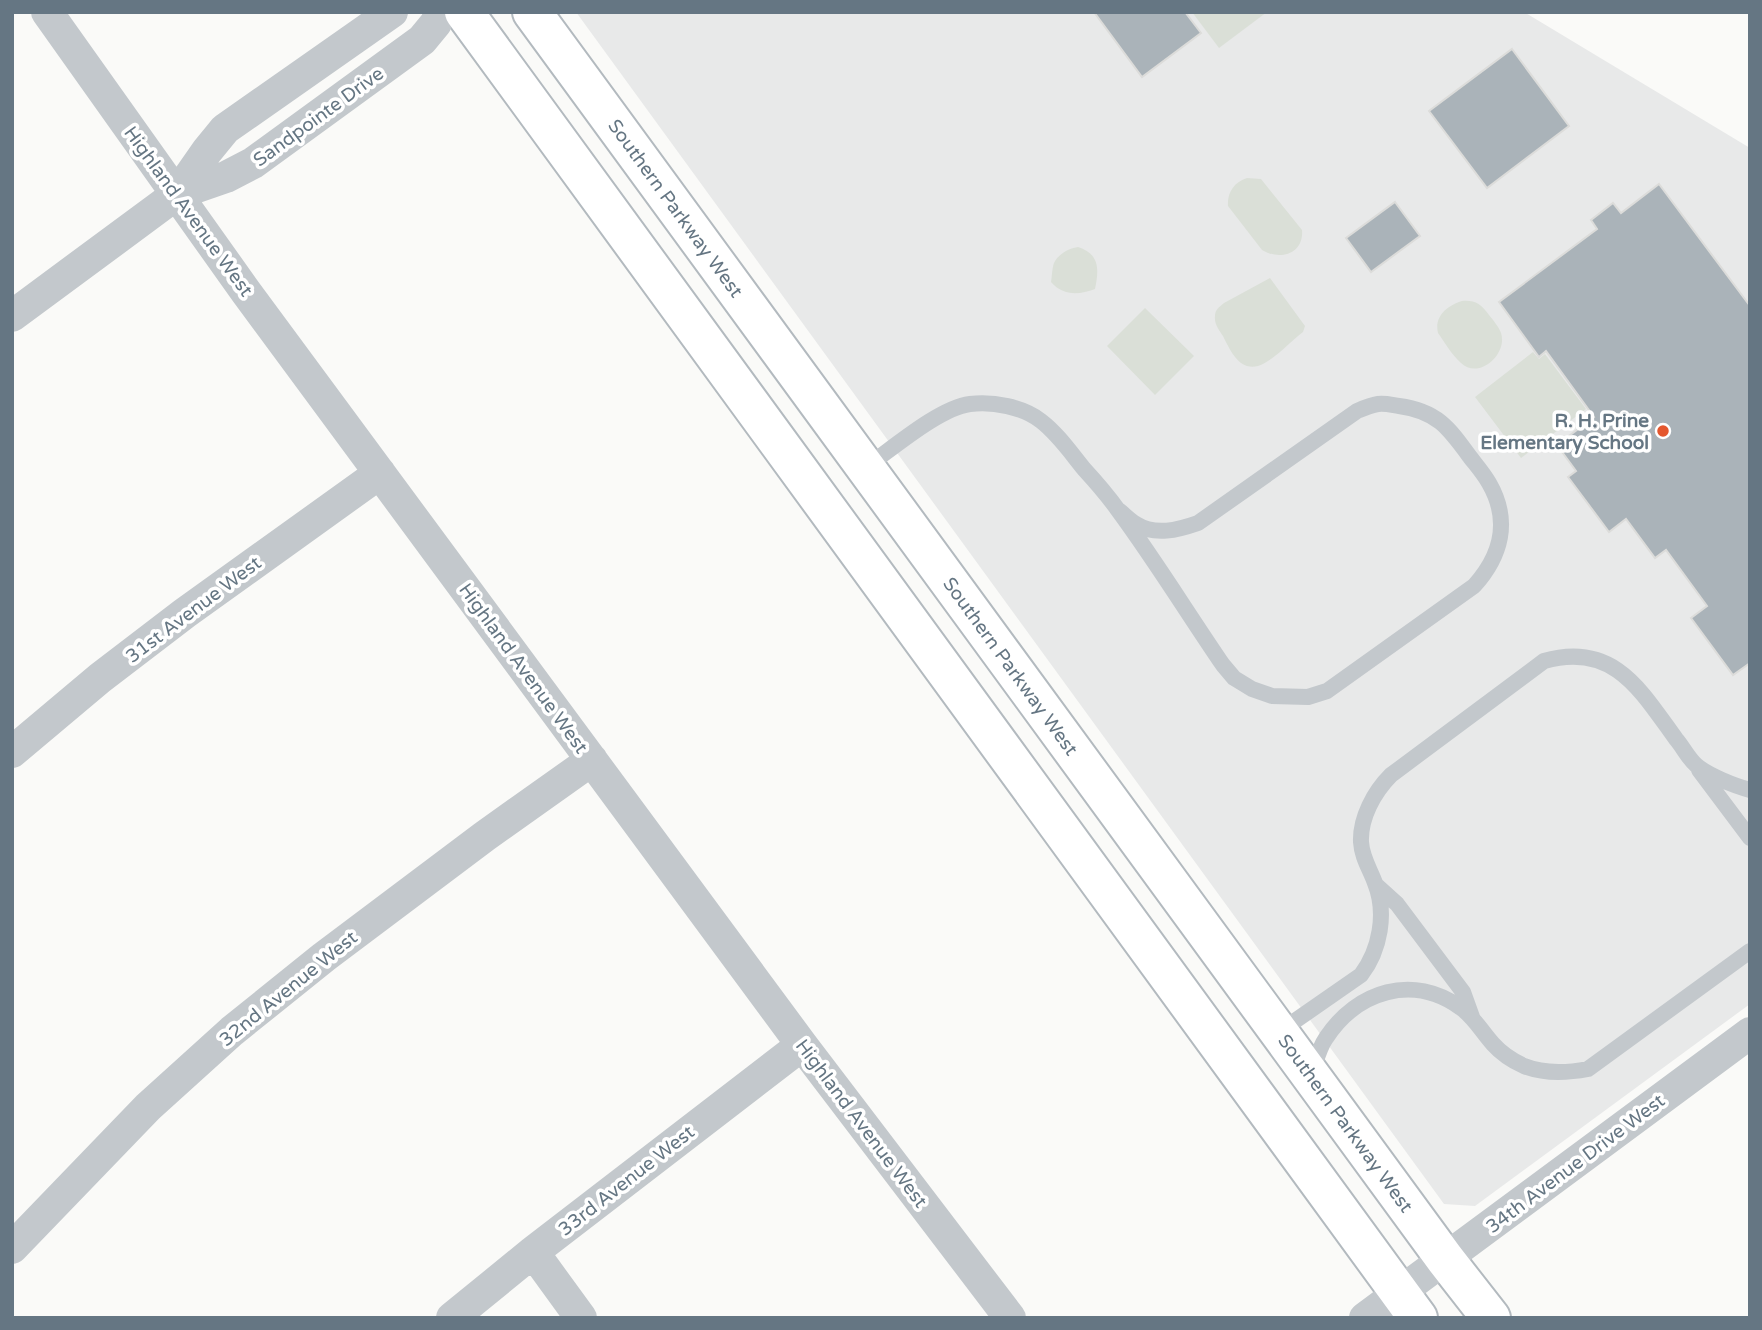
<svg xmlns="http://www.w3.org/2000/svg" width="1762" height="1330" viewBox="0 0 1762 1330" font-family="'Varela Round',sans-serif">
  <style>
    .built { fill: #e8e9e9 }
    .green { fill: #dadfd7 }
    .building { fill: #aab3b9; stroke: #dcdcda; stroke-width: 2 }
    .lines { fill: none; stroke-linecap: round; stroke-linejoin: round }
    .secondary-casing { stroke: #b3babf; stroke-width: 42 }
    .lane { stroke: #c3c8cc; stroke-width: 16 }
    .street { stroke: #c3c8cc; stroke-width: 32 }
    .secondary { stroke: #fff; stroke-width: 38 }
    .poi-dot { fill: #e4572e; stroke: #fff; stroke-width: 2.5 }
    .labels { text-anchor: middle; stroke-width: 7; stroke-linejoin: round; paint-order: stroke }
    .street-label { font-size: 19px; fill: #657683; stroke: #fff }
    .poi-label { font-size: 19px; font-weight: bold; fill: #657683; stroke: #fff; text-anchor: end }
  </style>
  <rect width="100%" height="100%" fill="#fafaf8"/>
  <!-- built -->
  <path class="built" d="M 576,12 L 1524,12 L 1750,148 L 1750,1004 L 1475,1206 L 1444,1204 Z"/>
  <!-- green -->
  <path class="green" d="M 1192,12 L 1267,12 L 1219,48 Z
    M 1247,178 L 1261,179 L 1302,230 C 1304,254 1280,261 1262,250 L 1228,206 C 1227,193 1234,182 1247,178 Z
    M 1078,247 C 1100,254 1099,270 1095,289 C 1079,295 1063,296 1051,282 C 1052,277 1052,268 1054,263 C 1058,254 1070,248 1078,247 Z
    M 1270,278 L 1305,326 L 1303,332 C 1291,341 1272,362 1258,366 C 1239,371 1230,350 1223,336 C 1219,330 1214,324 1215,316 C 1215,310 1219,307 1224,303 Z
    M 1462,301 C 1475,300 1481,304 1489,315 C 1493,320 1499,327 1501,333 C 1508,354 1479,380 1461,363 C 1452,355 1445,343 1438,333 C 1434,316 1447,306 1462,301 Z
    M 1145,308 L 1194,356 L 1155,395 L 1107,346 Z
    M 1533,352 L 1539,359 L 1545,354 L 1586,409 L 1521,458 L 1475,397 Z"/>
  <!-- building -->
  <path class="building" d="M 1094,12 L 1185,12 L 1201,33 L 1142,77 Z
    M 1512,49 L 1569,126 L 1487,188 L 1429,111 Z
    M 1659,184 L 1750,306 L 1750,663 L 1733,675 L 1691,618 L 1707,606 L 1666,550 L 1655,558 L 1626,519 L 1609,532 L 1568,477 L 1576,471 L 1557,445 L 1594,417 L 1546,351 L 1539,357 L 1499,302 L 1597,229 L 1591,220 L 1613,203 L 1621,213 Z
    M 1395,202 L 1420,236 L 1371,272 L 1346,238 Z"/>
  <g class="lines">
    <defs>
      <path id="secondary" d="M 464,12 L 1418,1318
        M 532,12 L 1445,1259 L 1491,1318"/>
    </defs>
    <!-- secondary casing -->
    <use href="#secondary" class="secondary-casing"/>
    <!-- lane -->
    <path class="lane" d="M 866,467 C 892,449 939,408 970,404 C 993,401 1023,407 1041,421 C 1058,434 1071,453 1084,469 C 1096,482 1108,496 1118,510 C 1155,560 1188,614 1223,665 L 1234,678 L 1252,689 L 1272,696 L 1308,697 L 1327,691 L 1474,586 C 1501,556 1511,521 1489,483 C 1484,474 1477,466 1470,457 C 1449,428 1437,411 1399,406 C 1392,405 1385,403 1378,404 C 1371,405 1364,408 1357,411 L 1198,523 C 1178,530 1155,536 1136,524 C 1129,520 1123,513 1117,509
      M 1699,770 L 1750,838
      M 1376,885 L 1397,904 L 1463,992 L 1472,1017
      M 1279,1032 L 1361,975 C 1380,950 1387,913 1375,883 C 1370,869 1362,858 1361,842 C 1360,818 1374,792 1391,775 L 1544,661 C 1614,641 1641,691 1676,739 C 1683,747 1688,758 1696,765 C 1707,775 1735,786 1750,790
      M 1312,1073 C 1316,1061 1319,1048 1326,1038 C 1357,991 1413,973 1461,1008 C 1474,1017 1482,1032 1493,1044 C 1501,1053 1513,1061 1524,1066 C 1544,1074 1567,1073 1588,1069 L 1750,951"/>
    <!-- street -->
    <path class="street" d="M 47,12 L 246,292 L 802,1045 L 1010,1318
      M 177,194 L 226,177 L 253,163 L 422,40 L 436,23 L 440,12
      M 12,316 L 177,194 L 207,151 L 225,129 L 392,12
      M 12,752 L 100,678 L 185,613 L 380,473
      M 12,1248 L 148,1107 L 232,1031 L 324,957 L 485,836 L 592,760
      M 533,1252 L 581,1318
      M 452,1318 L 533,1252 L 802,1045
      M 1365,1318 L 1750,1033"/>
    <!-- secondary -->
    <use href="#secondary" class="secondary"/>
  </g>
  <!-- markers -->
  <circle class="poi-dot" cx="1663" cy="431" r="7"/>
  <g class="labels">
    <!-- street labels -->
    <g class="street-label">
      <text transform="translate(318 116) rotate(-36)" y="7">Sandpointe Drive</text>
      <text transform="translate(676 208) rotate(54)" y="7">Southern Parkway West</text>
      <text transform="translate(189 211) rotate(54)" y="7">Highland Avenue West</text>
      <text transform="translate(193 609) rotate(-37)" y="7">31st Avenue West</text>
      <text transform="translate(1011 666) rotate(54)" y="7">Southern Parkway West</text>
      <text transform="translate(524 668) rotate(54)" y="7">Highland Avenue West</text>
      <text transform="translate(288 988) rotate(-39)" y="7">32nd Avenue West</text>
      <text transform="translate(862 1123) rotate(53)" y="7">Highland Avenue West</text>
      <text transform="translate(1346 1123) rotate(54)" y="7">Southern Parkway West</text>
      <text transform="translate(1575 1163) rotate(-37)" y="7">34th Avenue Drive West</text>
      <text transform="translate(626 1180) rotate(-38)" y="7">33rd Avenue West</text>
    </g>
    <!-- poi labels -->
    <g class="poi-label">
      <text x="1649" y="427">R. H. Prine<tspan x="1649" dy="22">Elementary School</tspan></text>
    </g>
  </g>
  <!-- border -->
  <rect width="1762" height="1330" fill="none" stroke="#657683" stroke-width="28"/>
</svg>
